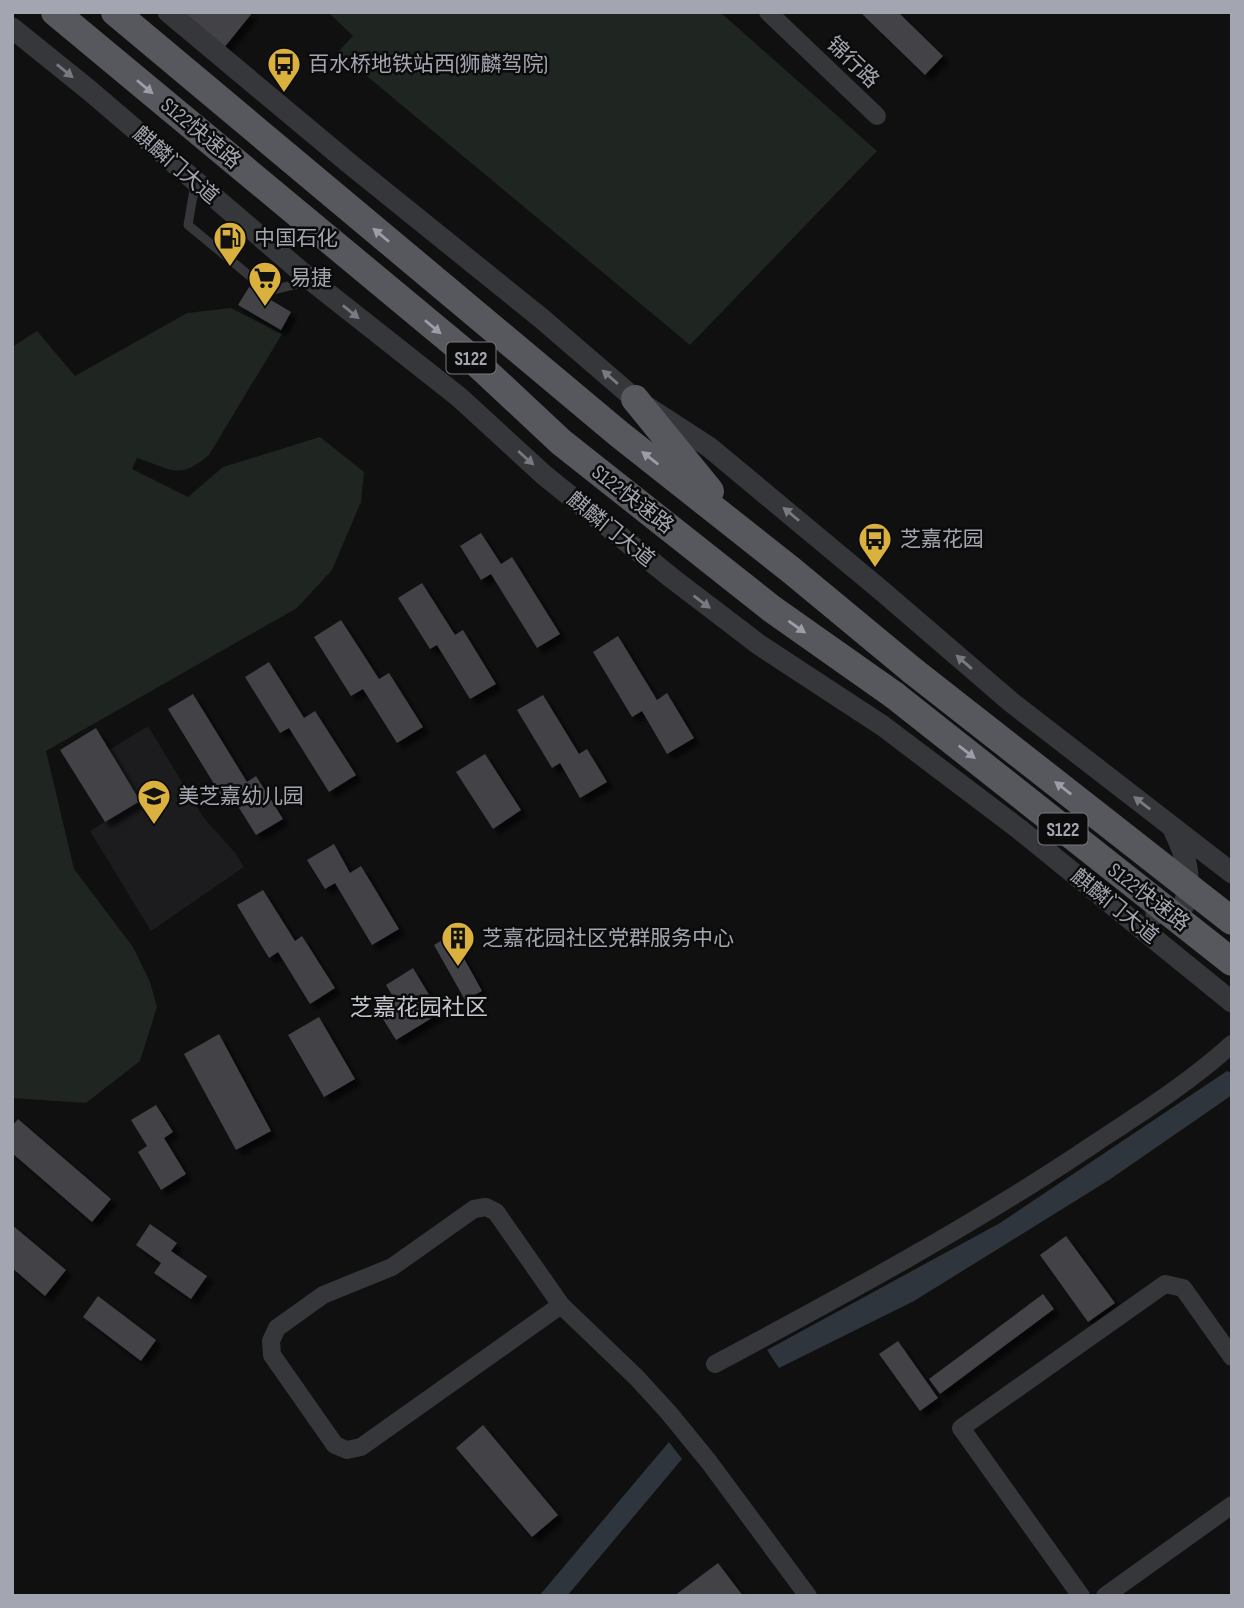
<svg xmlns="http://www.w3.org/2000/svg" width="1244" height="1608" viewBox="0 0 1244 1608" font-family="'Sofia Sans Condensed','Noto Sans SC',sans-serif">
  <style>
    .built { fill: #1c1c1e }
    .green { fill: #1f2520 }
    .water { fill: #2f353c }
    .building { fill: #424246; filter: url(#shadow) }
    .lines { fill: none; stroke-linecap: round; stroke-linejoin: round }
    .service { stroke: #36373a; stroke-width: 9 }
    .minor { stroke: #36373a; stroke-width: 18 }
    .tertiary { stroke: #36373a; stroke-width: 21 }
    .trunk { stroke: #56585d; stroke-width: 28 }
    .trunk-bridge { stroke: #56585d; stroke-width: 28 }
    .oneway { fill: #777a81 }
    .oneway2 { fill: #9b9ea8 }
    .labels { text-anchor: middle; stroke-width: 5; stroke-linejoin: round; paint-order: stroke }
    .shield { fill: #0b0b0c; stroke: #75787f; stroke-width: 2 }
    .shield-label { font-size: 19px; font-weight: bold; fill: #a3a6b0 }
    .street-label { font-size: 21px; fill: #a3a6b0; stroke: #0b0b0c }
    .poi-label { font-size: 21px; fill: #a3a6b0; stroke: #0b0b0c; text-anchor: start }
    .neighbourhood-label { font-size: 23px; fill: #c3c5cd; stroke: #0b0b0c }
  </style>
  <defs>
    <filter id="shadow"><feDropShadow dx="6" dy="6" stdDeviation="2" flood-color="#0009"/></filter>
  </defs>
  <rect width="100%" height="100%" fill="#101011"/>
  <!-- built -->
  <path class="built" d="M 148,726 L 203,817 L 236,854 L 244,867 L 151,931 L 90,831 L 139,801 L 109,750 Z"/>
  <!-- green -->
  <path class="green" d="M 328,12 L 720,12 L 877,151 L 690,345 L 338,52 L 353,36 Z
    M 231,308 L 282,334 L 209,455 C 178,481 172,469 137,458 L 132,469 L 188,497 L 223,467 L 320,437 L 364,472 L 361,502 L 332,570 L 297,608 L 46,751 L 74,869 L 133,947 L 150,982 L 157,1007 L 140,1061 L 86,1103 L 12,1098 L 12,347 L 37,331 L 75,376 L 187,313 Z"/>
  <!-- water -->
  <path class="water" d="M 1227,1071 L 1232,1073 L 1232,1095 L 1109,1180 L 914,1301 L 779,1368 L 767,1350 L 1000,1223 Z
    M 669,1442 L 682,1459 L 567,1596 L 539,1596 Z"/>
  <!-- building -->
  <path class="building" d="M 179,12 L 253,12 L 223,49 Z
    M 860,12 L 898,12 L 943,56 L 925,75 Z
    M 249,287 L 291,312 L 281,330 L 238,305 Z
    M 481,533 L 501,564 L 512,557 L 560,634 L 537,648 L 491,574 L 481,580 L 460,546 Z
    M 422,583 L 455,635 L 463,630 L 496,684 L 470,699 L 437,645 L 430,649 L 398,598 Z
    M 341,620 L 379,679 L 389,673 L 423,727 L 397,743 L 363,689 L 351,696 L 314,637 Z
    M 618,636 L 657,700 L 667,693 L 694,738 L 667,754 L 642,711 L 632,717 L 593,652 Z
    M 269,662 L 304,718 L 315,711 L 356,775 L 329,792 L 289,728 L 280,733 L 245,677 Z
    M 193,694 L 247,782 L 256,776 L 283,819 L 256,835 L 231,795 L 224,800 L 168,709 Z
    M 543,695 L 579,754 L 587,749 L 607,782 L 580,798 L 560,763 L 552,768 L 517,710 Z
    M 96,728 L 140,801 L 105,822 L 60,750 Z
    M 485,754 L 521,810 L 493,829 L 456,772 Z
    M 334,844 L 350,873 L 361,866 L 399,929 L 372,945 L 335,883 L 325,889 L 307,860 Z
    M 263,890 L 295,941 L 302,936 L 335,988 L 310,1004 L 278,952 L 269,958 L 237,905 Z
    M 451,935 L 482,991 L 465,1000 L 434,945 Z
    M 413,968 L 440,1013 L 396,1040 L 378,1011 L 395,1000 L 386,985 Z
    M 319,1017 L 355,1079 L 324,1097 L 288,1035 Z
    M 219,1034 L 271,1131 L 236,1150 L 184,1054 Z
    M 156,1105 L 173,1132 L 164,1138 L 186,1174 L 161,1190 L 138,1152 L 147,1146 L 131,1120 Z
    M 18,1119 L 111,1199 L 92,1222 L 12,1153 L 12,1126 Z
    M 150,1224 L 177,1243 L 171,1251 L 207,1276 L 191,1299 L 154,1273 L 161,1263 L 136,1245 Z
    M 12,1225 L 66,1270 L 45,1296 L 12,1268 Z
    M 1066,1236 L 1115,1303 L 1088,1322 L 1040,1255 Z
    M 1043,1294 L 1054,1309 L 940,1394 L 929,1379 Z
    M 98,1296 L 156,1340 L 141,1361 L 83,1317 Z
    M 898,1341 L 938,1398 L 920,1411 L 879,1354 Z
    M 483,1425 L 558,1515 L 532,1537 L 456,1448 Z
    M 718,1563 L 743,1596 L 674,1596 Z"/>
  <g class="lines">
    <!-- service -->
    <path class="service" d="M 195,184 L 188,225 L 268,291 L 310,281"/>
    <!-- minor -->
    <path class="minor" d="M 768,12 L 877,116
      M 561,1305 L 361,1447 L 347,1450 L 335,1445 L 272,1355 L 271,1341 L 277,1328 L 323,1295 L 392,1267 L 474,1209 L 486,1207 L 496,1212 L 561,1305 L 637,1378 L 669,1413 L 709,1462 L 808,1596
      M 715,1364 C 844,1295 972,1226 1094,1144 C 1141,1113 1190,1082 1232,1044
      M 1081,1596 L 961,1428 L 1165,1284 L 1183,1288 L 1232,1357
      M 1105,1596 L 1232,1505"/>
    <!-- tertiary -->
    <path class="tertiary" d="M 168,12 L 350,164 L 541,318 L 635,399 L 709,447 L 882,591 L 1011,702 L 1232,873
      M 12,28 L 89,90 L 312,281 L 459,397 L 544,475 L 673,579 L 758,644 L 883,726 L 1019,829 L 1232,1002
      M 1156,914 L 1175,910 L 1184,905 C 1193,877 1186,856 1174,831"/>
    <!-- trunk -->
    <path class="trunk" d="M 55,12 L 469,356 L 561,442 L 772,609 L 894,695
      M 115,12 L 619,434 L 791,570 L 913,671
      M 635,399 L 710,491"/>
    <!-- trunk-bridge -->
    <path class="trunk-bridge" d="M 913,671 L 1232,921
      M 894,695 L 1232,962"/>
  </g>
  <!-- one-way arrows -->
  <defs><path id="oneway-solid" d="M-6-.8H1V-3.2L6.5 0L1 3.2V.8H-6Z" transform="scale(1.75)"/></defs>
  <g class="oneway">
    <use href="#oneway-solid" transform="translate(65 71) rotate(39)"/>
    <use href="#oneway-solid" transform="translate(351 312) rotate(39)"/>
    <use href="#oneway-solid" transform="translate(610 377) rotate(-139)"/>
    <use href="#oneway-solid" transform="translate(526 458) rotate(42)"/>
    <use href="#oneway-solid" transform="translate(791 514) rotate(-140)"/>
    <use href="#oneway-solid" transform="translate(702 602) rotate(37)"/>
    <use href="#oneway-solid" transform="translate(964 662) rotate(-139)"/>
    <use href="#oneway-solid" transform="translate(1142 803) rotate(-142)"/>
  </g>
  <g class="oneway2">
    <use href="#oneway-solid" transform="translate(145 87) rotate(40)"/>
    <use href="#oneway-solid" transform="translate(381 235) rotate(-140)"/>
    <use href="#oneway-solid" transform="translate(433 327) rotate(40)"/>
    <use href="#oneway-solid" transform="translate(650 458) rotate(-142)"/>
    <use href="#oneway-solid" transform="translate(797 627) rotate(35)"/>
    <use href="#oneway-solid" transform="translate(967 752) rotate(38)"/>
    <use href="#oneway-solid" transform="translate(1063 788) rotate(-142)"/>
  </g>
  <!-- icons -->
  <defs>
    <symbol id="bus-pin" viewBox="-11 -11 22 30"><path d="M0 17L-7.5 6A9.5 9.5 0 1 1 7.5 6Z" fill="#dab03f" stroke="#0b0b0c"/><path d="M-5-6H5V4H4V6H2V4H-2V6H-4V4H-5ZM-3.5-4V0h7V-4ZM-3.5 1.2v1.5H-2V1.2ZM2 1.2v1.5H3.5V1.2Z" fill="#111"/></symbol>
    <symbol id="fuel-pin" viewBox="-11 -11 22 30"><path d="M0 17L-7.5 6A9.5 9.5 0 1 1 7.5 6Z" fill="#dab03f" stroke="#0b0b0c"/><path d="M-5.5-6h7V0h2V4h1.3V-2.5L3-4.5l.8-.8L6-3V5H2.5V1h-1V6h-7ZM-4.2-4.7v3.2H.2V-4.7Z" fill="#111"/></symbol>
    <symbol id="supermarket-pin" viewBox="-11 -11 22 30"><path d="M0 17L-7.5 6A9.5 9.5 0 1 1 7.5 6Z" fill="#dab03f" stroke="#0b0b0c"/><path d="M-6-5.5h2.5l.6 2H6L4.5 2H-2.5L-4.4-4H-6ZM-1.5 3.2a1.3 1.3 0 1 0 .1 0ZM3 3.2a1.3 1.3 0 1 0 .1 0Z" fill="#111"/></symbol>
    <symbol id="school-pin" viewBox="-11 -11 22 30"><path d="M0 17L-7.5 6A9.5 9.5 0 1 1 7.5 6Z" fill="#dab03f" stroke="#0b0b0c"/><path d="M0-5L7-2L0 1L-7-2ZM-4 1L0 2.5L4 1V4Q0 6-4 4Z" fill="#111"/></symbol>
    <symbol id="building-pin" viewBox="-11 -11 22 30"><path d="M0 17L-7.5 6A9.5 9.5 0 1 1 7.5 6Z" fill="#dab03f" stroke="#0b0b0c"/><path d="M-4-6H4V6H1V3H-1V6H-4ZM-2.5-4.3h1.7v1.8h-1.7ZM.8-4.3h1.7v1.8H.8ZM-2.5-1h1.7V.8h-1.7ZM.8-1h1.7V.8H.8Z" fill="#111"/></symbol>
  </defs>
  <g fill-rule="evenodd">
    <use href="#bus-pin" x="265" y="45" width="38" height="52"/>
    <use href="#fuel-pin" x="211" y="219" width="38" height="52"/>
    <use href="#supermarket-pin" x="246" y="259" width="38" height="52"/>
    <use href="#bus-pin" x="856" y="520" width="38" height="52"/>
    <use href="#school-pin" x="135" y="777" width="38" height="52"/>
    <use href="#building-pin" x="439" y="919" width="38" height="52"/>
  </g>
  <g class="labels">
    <!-- shield labels -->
    <g class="shield">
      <rect x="446.5" y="342.5" width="49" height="31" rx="5"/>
      <rect x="1038.5" y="813.5" width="49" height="31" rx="5"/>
    </g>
    <g class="shield-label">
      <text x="471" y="365">S122</text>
      <text x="1063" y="836">S122</text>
    </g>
    <!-- street labels -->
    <g class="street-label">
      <text transform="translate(853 62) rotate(44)" y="7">锦行路</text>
      <text transform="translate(201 133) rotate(40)" y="7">S122快速路</text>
      <text transform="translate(176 165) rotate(41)" y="7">麒麟门大道</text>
      <text transform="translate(633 499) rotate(38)" y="7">S122快速路</text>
      <text transform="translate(611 529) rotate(39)" y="7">麒麟门大道</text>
      <text transform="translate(1149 897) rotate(38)" y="7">S122快速路</text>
      <text transform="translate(1115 906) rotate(39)" y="7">麒麟门大道</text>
    </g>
    <!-- poi labels -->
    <g class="poi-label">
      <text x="308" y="71">百水桥地铁站西(狮麟驾院)</text>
      <text x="254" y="245">中国石化</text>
      <text x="290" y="285">易捷</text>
      <text x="900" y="546">芝嘉花园</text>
      <text x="178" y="803">美芝嘉幼儿园</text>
      <text x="482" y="945">芝嘉花园社区党群服务中心</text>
    </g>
    <!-- neighbourhood labels -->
    <g class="neighbourhood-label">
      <text x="419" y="1015">芝嘉花园社区</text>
    </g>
  </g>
  <!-- border -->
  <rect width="1244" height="1608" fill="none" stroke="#a3a6b0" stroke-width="28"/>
</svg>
